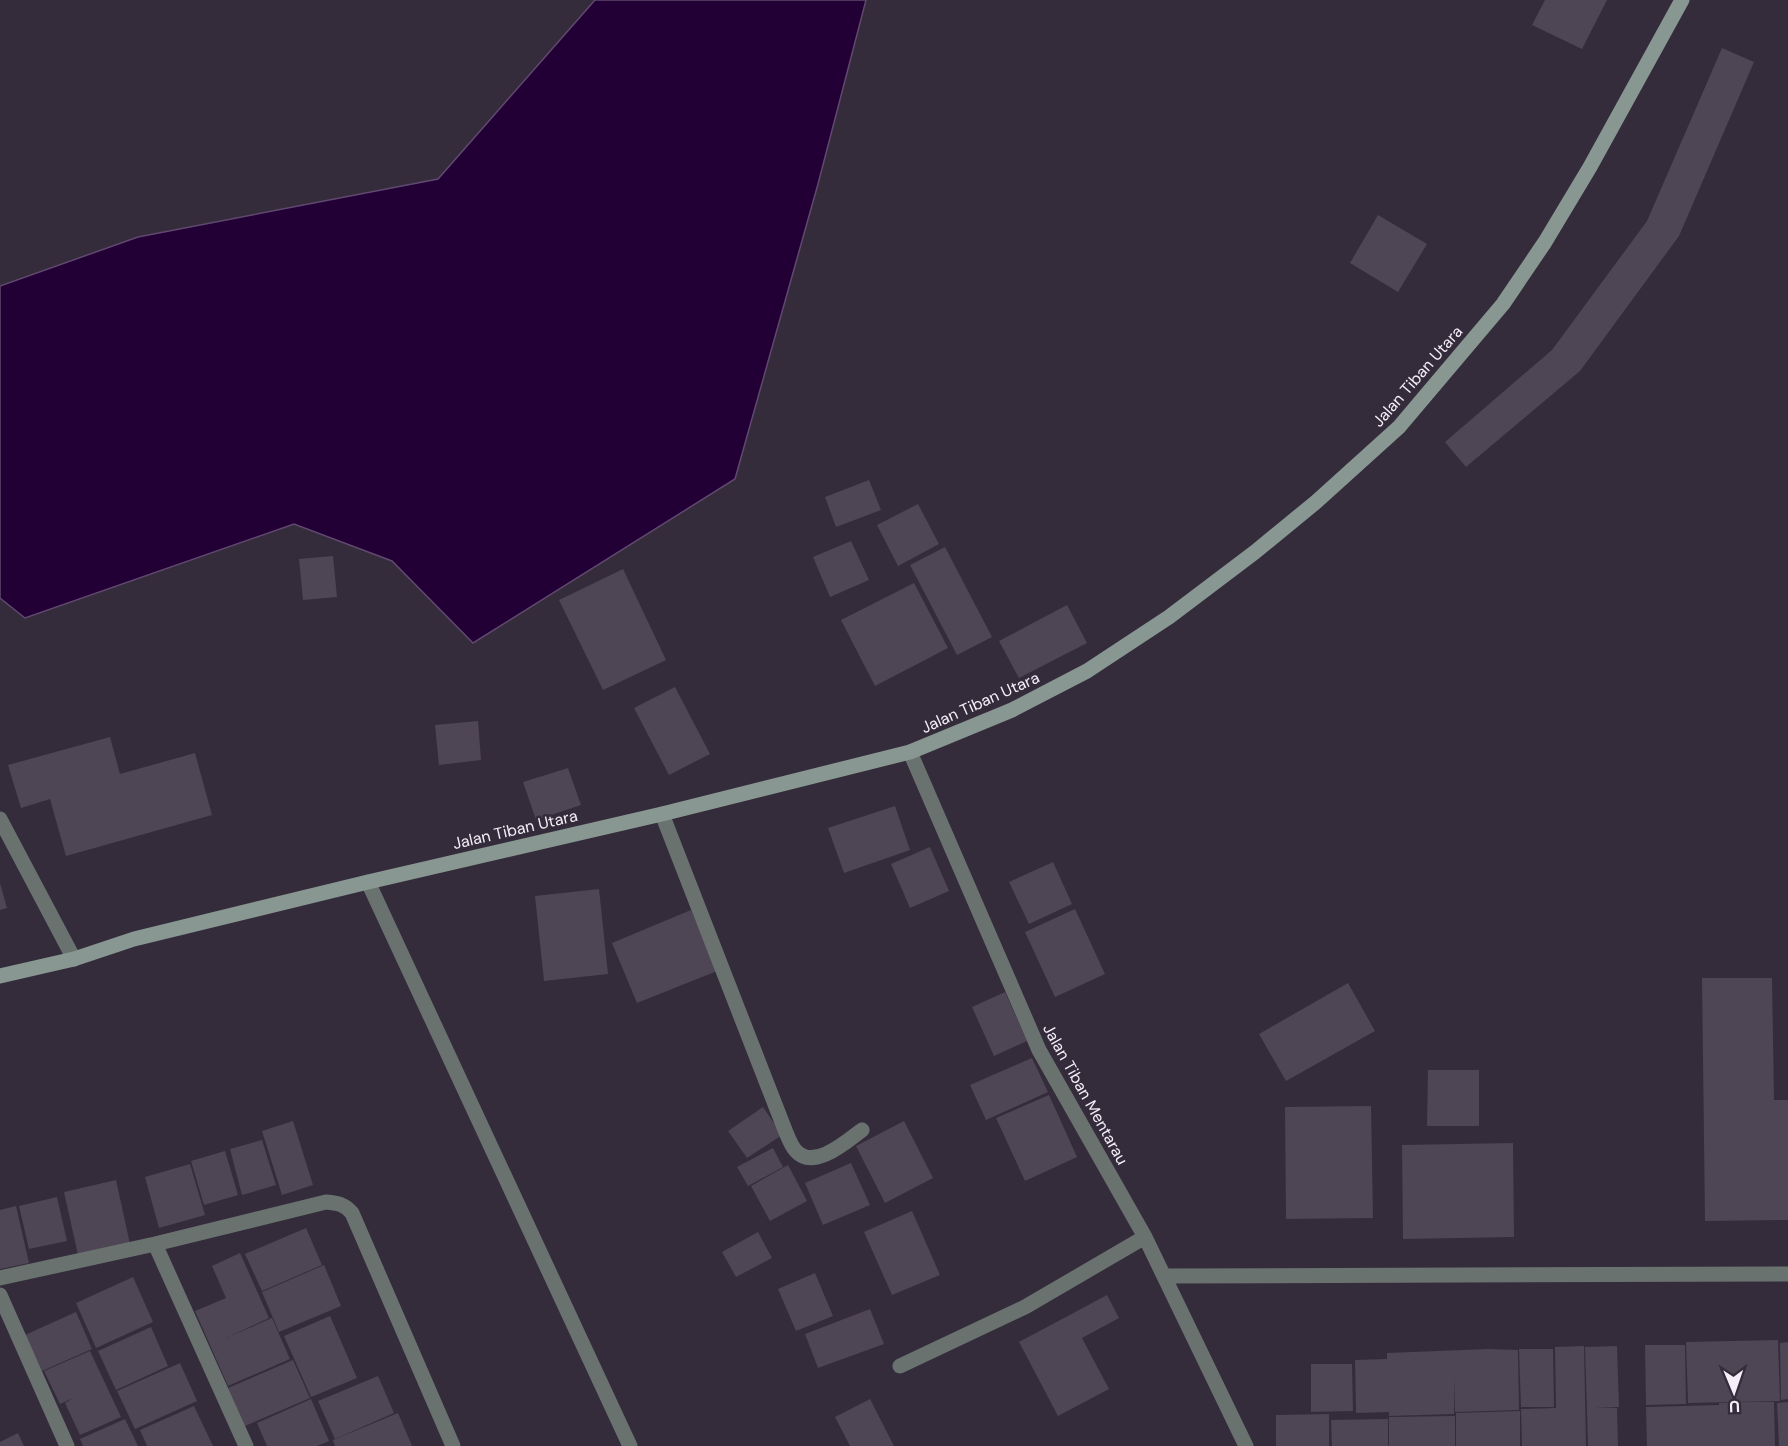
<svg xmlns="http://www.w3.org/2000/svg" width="1788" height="1446" viewBox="0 0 1788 1446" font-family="'DM Sans',sans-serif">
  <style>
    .water { fill: #220035; stroke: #614870; stroke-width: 1.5 }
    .building { fill: #4e4555 }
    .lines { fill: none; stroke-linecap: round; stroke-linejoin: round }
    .street { stroke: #69726f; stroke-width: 15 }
    .secondary { stroke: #889792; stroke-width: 15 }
    .labels { text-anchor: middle; stroke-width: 5; stroke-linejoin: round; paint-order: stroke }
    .street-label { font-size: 16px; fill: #f4eff9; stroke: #342c3b }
  </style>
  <rect width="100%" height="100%" fill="#342c3b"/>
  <!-- water -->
  <path class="water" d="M 595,0 L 866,0 L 818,184 L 735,479 L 473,643 L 392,561 L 294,524 L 25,618 L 0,598 L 0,286 L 138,237 L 438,179 Z"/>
  <!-- building -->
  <path class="building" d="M 1545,0 L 1607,0 L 1582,49 L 1532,25 Z
    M 1722,48 L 1754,62 L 1679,236 L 1580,371 L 1466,467 L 1445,442 L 1552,350 L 1647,221 Z
    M 1378,215 L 1427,244 L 1398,292 L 1350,263 Z
    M 869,480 L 881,510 L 836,527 L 825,497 Z
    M 918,504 L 939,544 L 898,566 L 877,525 Z
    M 851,541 L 869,580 L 830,597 L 813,557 Z
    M 945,547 L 992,637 L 957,655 L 910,565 Z
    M 333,556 L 337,597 L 303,600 L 299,559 Z
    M 623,569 L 666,660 L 603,690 L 559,600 Z
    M 914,583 L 948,648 L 875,686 L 841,620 Z
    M 1067,605 L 1087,643 L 1019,678 L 999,641 Z
    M 675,687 L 710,754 L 669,775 L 634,708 Z
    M 478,721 L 481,760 L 439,765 L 435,725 Z
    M 110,737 L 120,774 L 195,753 L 212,815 L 66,856 L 50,799 L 21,808 L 8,765 Z
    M 568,768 L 581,805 L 536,820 L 523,782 Z
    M 895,806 L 910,850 L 844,873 L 828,828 Z
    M 930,847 L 949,891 L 910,908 L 891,864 Z
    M 1053,862 L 1072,904 L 1029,924 L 1009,882 Z
    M 0,883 L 7,908 L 0,910 Z
    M 599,889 L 608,974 L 544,981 L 535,896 Z
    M 1075,909 L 1105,974 L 1055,997 L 1025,932 Z
    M 691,910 L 717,971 L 637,1003 L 612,943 Z
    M 1702,978 L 1772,978 L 1774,1100 L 1788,1100 L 1788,1220 L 1705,1221 Z
    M 1348,983 L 1375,1031 L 1286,1081 L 1259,1034 Z
    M 1005,992 L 1027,1041 L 994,1056 L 972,1007 Z
    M 1032,1058 L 1048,1092 L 986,1120 L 970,1085 Z
    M 1428,1070 L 1479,1070 L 1479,1126 L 1427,1126 Z
    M 1049,1095 L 1077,1157 L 1025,1181 L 996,1118 Z
    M 1371,1106 L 1373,1218 L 1286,1219 L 1285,1107 Z
    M 763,1107 L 782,1135 L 747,1158 L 728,1131 Z
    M 293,1121 L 313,1185 L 282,1195 L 262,1131 Z
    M 904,1121 L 933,1178 L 885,1203 L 856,1146 Z
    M 262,1140 L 276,1185 L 242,1195 L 230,1149 Z
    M 1513,1143 L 1514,1237 L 1403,1239 L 1402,1145 Z
    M 773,1148 L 783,1167 L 748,1186 L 737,1167 Z
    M 225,1151 L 238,1195 L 204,1205 L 191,1161 Z
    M 851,1163 L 870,1205 L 823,1225 L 805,1183 Z
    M 190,1164 L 205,1215 L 159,1228 L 145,1177 Z
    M 788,1165 L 807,1201 L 770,1221 L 751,1186 Z
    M 116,1180 L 130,1244 L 78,1255 L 64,1192 Z
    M 57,1197 L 67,1241 L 29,1249 L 19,1206 Z
    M 16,1206 L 29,1263 L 0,1269 L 0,1210 Z
    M 912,1211 L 940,1275 L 892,1295 L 864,1232 Z
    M 306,1228 L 322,1265 L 262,1291 L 245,1254 Z
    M 758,1232 L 772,1258 L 736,1277 L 722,1252 Z
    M 240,1253 L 269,1318 L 226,1338 L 272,1318 L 290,1359 L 228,1386 L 195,1311 L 226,1298 L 212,1266 Z
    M 324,1265 L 341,1306 L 279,1332 L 262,1292 Z
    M 815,1273 L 833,1316 L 796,1331 L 778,1289 Z
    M 133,1277 L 153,1322 L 96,1348 L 76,1303 Z
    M 1107,1295 L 1119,1318 L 1082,1338 L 1109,1389 L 1058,1416 L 1019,1342 Z
    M 870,1309 L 884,1344 L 818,1368 L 805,1334 Z
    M 76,1312 L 92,1349 L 42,1371 L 25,1335 Z
    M 330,1316 L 357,1378 L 311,1397 L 284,1336 Z
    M 151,1327 L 168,1366 L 116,1390 L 98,1351 Z
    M 1778,1340 L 1780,1401 L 1688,1403 L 1686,1342 Z
    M 1788,1342 L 1788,1399 L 1781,1400 L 1780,1343 Z
    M 1645,1345 L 1685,1345 L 1686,1404 L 1646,1405 Z
    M 1584,1346 L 1586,1446 L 1522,1446 L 1521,1409 L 1556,1408 L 1555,1347 Z
    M 1617,1346 L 1619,1407 L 1595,1408 L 1617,1408 L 1618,1446 L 1588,1446 L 1585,1347 Z
    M 1488,1349 L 1518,1350 L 1519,1410 L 1455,1412 L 1454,1378 L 1454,1414 L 1389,1416 L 1389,1412 L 1356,1413 L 1355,1360 L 1387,1359 L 1387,1353 Z
    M 1519,1349 L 1553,1349 L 1554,1407 L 1521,1407 Z
    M 90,1351 L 121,1417 L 80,1435 L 65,1403 L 73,1398 L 60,1404 L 44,1371 Z
    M 293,1360 L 310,1398 L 245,1426 L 228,1388 Z
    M 180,1363 L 197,1401 L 135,1429 L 117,1391 Z
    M 1311,1364 L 1352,1364 L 1353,1411 L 1311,1412 Z
    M 378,1376 L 394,1413 L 335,1439 L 318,1401 Z
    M 311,1399 L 329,1441 L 317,1446 L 267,1446 L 257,1423 Z
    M 870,1399 L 894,1446 L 850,1446 L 835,1417 Z
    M 1750,1402 L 1774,1402 L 1775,1446 L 1647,1446 L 1646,1407 L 1719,1405 L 1719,1403 Z
    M 1788,1402 L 1788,1446 L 1779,1446 L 1777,1403 Z
    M 194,1406 L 213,1446 L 147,1446 L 140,1430 Z
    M 1520,1411 L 1520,1446 L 1456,1446 L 1456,1413 Z
    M 398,1413 L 412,1446 L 335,1446 L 333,1440 Z
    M 1329,1414 L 1329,1446 L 1276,1446 L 1276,1415 Z
    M 1455,1416 L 1455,1446 L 1389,1446 L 1389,1417 Z
    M 125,1419 L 138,1446 L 83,1446 L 80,1439 Z
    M 1388,1419 L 1388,1446 L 1332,1446 L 1331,1420 Z
    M 18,1433 L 24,1446 L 0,1446 L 0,1442 Z"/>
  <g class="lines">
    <!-- street -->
    <path class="street" d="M 910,752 L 1039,1050 L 1145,1237 L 1246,1446
      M 662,814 L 785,1130 C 788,1137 791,1146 796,1151 C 814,1171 847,1141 862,1130
      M 0,819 L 74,959
      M 368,882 L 630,1446
      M 155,1244 L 246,1446
      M 1164,1276 L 1788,1274
      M 0,1278 L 155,1244 L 326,1202 C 338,1203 344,1204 352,1213 L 453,1446
      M 0,1295 L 67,1446
      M 900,1366 L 1025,1307 L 1145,1237"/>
    <!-- secondary -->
    <path class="secondary" d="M 0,976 L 74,959 L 134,939 L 368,882 L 662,814 L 910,752 L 1012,710 L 1087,671 L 1169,617 L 1255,552 L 1316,502 L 1399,427 L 1503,304 L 1545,242 L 1590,167 L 1682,0"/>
  </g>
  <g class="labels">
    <!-- street labels -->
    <g class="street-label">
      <text transform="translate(1417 376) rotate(-49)" y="6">Jalan Tiban Utara</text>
      <text transform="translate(980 702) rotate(-24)" y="6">Jalan Tiban Utara</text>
      <text transform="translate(515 829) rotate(-13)" y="6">Jalan Tiban Utara</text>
      <text transform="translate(1086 1094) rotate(61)" y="6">Jalan Tiban Mentarau</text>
    </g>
  </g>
  <!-- north arrow -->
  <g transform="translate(1734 1392) rotate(178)" stroke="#342c3b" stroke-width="4.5" paint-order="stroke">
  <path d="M0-4.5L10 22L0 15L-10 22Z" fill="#f4eff9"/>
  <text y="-9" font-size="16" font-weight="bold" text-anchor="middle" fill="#f4eff9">U</text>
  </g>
</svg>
